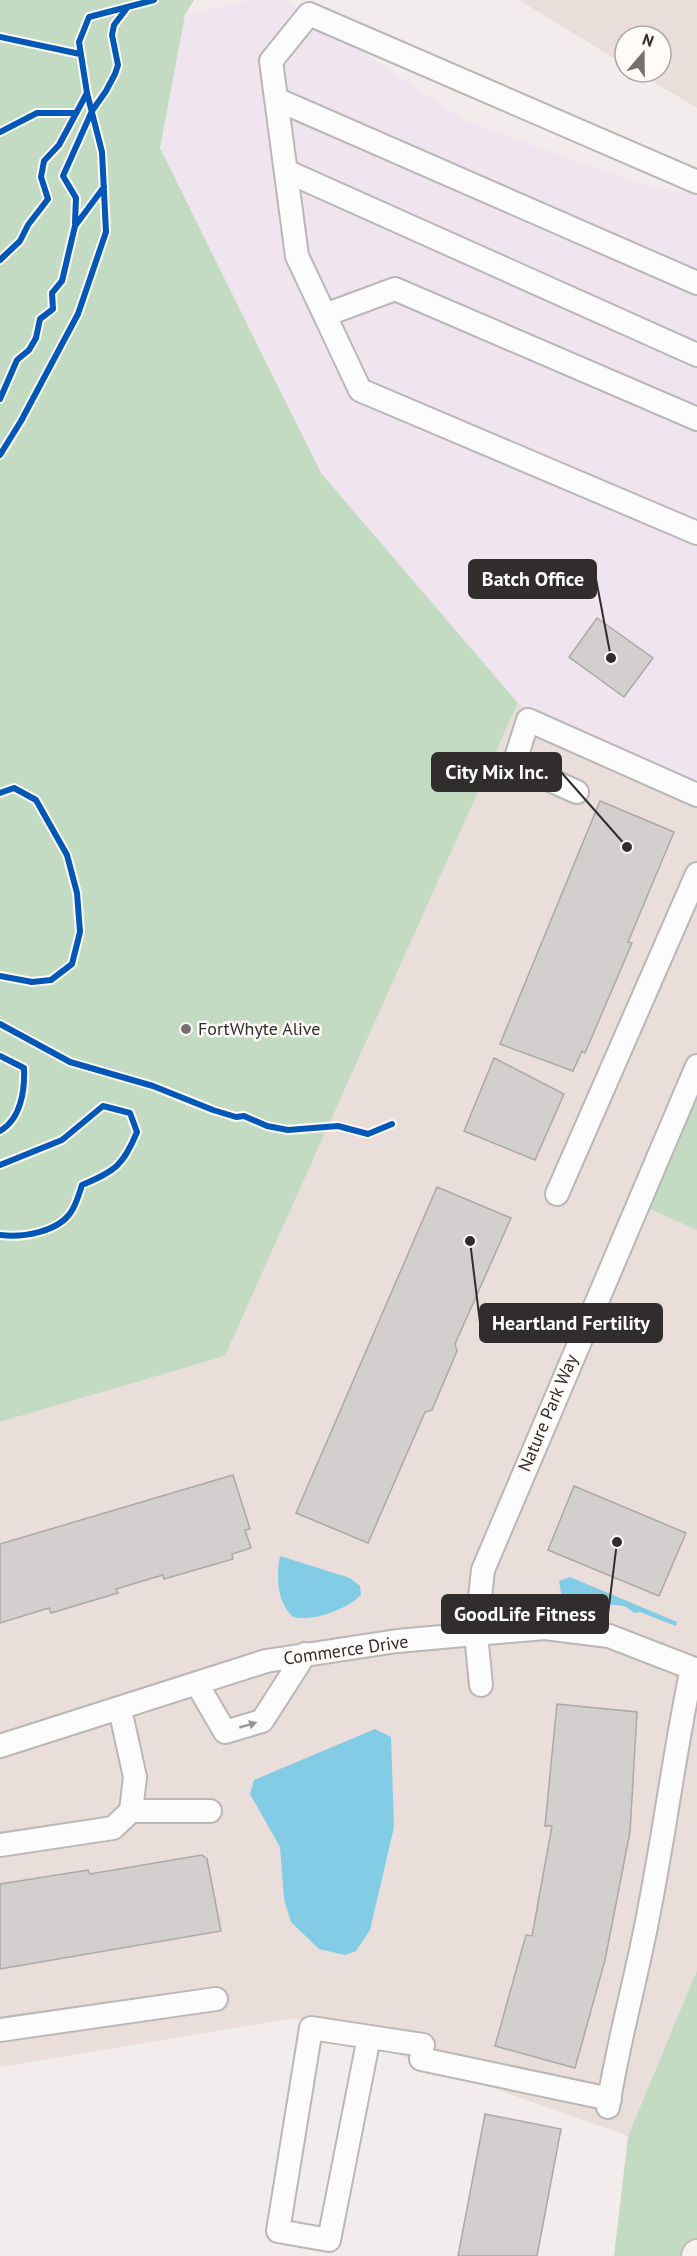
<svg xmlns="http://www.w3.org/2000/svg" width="697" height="2256" viewBox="0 0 697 2256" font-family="'PT Sans',sans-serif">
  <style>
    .built { fill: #e9deda }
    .industrial { fill: #f0e5ef }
    .green { fill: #c4dbc3 }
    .water { fill: #83cce6 }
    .building { fill: #d3cfce; stroke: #aca8a7; stroke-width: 1.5 }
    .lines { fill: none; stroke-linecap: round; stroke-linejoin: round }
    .minor-casing { stroke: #bab7b6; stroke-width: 26 }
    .major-casing { stroke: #c4bdb8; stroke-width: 32 }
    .minor { stroke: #fdfcfc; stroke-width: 22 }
    .major { stroke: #f5f2f0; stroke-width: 28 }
    .cycleway-casing { stroke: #fefbf9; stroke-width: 10 }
    .cycleway { stroke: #0057b8; stroke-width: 6 }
    .oneway { fill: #979494 }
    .poi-dot { fill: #75706f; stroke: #fefbf9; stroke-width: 2 }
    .labels { text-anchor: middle; stroke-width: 5; stroke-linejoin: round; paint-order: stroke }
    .poi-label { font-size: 18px; fill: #312d2c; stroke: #fefbf9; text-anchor: start }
    .street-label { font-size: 18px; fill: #312d2c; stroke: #fefbf9 }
    .leader { fill: none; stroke: #312d2c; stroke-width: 2 }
    .callout-dot { fill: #312d2c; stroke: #fefbf9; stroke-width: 2 }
    .callout { fill: #312d2c; stroke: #312d2c; stroke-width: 2 }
    .callout-label { font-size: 20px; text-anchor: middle; font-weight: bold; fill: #fff }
  </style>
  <rect width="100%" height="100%" fill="#f2edec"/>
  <!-- built -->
  <path class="built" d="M 519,0 L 697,0 L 697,108 L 637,72 L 661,72 L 661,36 L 625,36 L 625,65 Z
    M 518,703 L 697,783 L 697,1066 L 638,1204 L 697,1230 L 697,1970 L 628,2136 L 294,2018 L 0,2067 L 0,1422 L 225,1356 Z"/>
  <!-- industrial -->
  <path class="industrial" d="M 250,0 L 286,0 L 466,121 L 637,183 L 697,195 L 697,783 L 518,703 L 321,473 L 160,147 L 185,15 Z"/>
  <!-- green -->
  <path class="green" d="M 0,0 L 194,0 L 185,15 L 160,148 L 321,473 L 518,703 L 225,1356 L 0,1422 Z
    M 697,1066 L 697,1230 L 638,1204 Z
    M 697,1970 L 697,2256 L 614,2256 L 628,2136 Z"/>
  <!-- water -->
  <path class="water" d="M 280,1556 L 350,1578 L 360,1586 L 361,1595 C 347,1609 314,1622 293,1617 C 277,1603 276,1576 280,1556 Z
    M 570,1577 L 677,1622 L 676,1626 L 640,1612 L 635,1613 L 624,1606 L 606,1604 L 604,1599 L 591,1594 L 577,1603 L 562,1599 L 559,1581 Z
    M 375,1729 L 391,1737 L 394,1827 L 370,1930 L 356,1951 L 345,1955 L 319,1949 L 291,1922 L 284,1899 L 280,1847 L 250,1794 L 254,1780 Z"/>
  <!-- building -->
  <path class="building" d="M 597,618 L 653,658 L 624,697 L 569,657 Z
    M 600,801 L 674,832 L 628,942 L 632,943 L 585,1053 L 582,1051 L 573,1071 L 500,1044 Z
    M 494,1058 L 564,1094 L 535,1160 L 464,1131 Z
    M 437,1187 L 511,1218 L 455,1344 L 457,1351 L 432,1410 L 425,1412 L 368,1543 L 296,1513 Z
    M 233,1475 L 250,1529 L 245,1530 L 251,1548 L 232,1554 L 233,1559 L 164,1579 L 163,1575 L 116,1589 L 118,1593 L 51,1613 L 49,1608 L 0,1623 L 0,1544 Z
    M 574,1486 L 686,1533 L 659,1596 L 548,1550 Z
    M 557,1704 L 637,1712 L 630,1832 L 605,1960 L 575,2068 L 495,2046 L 526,1935 L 532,1936 L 552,1826 L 545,1826 Z
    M 202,1855 L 207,1859 L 221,1931 L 0,1969 L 0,1884 L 88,1870 L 90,1874 Z
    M 485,2114 L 561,2129 L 537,2256 L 458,2256 Z"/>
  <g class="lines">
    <defs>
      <path id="minor" d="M 276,99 L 697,283
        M 286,171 L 697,355
        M 697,182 L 309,14 L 271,61 L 297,256 L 360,390 L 697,533
        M 325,315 L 395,289 L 697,419
        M 577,792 L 514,764 L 528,720 L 697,795
        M 557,1194 L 697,874
        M 197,1684 L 225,1732 L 262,1721 L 305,1654
        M 481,1685 L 476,1634 L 483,1570 L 697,1066
        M 0,1746 L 266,1661 L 397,1641 L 545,1628 L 609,1636 L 697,1670
        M 131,1811 L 210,1811
        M 0,1845 L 113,1828 L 131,1811 L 135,1777 L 120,1709
        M 0,2030 L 216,1999
        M 369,2037 L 329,2240 L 278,2231 L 311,2028 L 423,2045
        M 421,2059 L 610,2099
        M 608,2107 C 618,2041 637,1977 649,1911 C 665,1830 675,1748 692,1668"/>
      <path id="major" d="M 696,2256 L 697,2254"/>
    </defs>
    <!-- minor casing -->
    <use href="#minor" class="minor-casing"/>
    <!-- major casing -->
    <use href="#major" class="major-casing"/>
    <!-- minor -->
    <use href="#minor" class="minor"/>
    <!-- major -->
    <use href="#major" class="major"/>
    <defs>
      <path id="cycleway" d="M 0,37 L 80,54
        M 0,132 L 37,113 L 75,113
        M 75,223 L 76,198 L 63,176 L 92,111 L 106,91 L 115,74 L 118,65 L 112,35 L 114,25 L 127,8
        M 0,260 L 20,241 L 28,225 L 48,199 L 41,177 L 44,161 L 59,145 L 87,93
        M 0,399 L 17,360 L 29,350 L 36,338 L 40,319 L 53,309 L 52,293 L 62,281 L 75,226 L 104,187
        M 0,455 L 21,421 L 78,314 L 106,232 L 102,152 L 87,93 L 79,42 L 89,17 L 154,0
        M 0,793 L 14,788 L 36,800 L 67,855 L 77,893 L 80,932 L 72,964 L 51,980 L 32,982 L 0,976
        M 0,1024 L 70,1062 L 153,1086 L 213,1110 L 236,1117 L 244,1116 L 267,1126 L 288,1130 L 338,1126 L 368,1134 L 392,1124
        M 0,1056 L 24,1068 C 25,1090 21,1119 0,1131
        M 0,1165 L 62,1140 L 103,1106 L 130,1113 L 137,1132 C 123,1166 115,1171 82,1185 C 79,1194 76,1205 71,1212 C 58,1232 22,1238 0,1235"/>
    </defs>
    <!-- cycleway casing -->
    <use href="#cycleway" class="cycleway-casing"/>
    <!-- cycleway -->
    <use href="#cycleway" class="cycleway"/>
  </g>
  <!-- one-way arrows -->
  <defs><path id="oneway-solid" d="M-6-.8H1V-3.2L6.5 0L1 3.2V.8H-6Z" transform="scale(1.5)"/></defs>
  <use class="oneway" href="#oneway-solid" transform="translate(248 1725) rotate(-16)"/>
  <!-- markers -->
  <circle class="poi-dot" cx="186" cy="1029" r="6"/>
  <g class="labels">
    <!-- poi labels -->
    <g class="poi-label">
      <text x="198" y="1035">FortWhyte Alive</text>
    </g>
    <!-- street labels -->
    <g class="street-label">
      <text transform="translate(548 1413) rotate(-67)" y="6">Nature Park Way</text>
      <text transform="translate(346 1650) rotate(-8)" y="6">Commerce Drive</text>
    </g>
  </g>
  <!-- callouts -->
  <path class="leader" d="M611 658L596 579M627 847L561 772M470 1241L480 1323M617 1542L608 1614"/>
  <g class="callout-dot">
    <circle cx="611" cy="658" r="6"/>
    <circle cx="627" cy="847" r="6"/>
    <circle cx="470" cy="1241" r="6"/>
    <circle cx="617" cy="1542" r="6"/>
  </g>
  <g class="callout">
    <rect x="469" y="560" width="127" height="38" rx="6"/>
    <rect x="432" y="753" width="129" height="38" rx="6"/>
    <rect x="480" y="1304" width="182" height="38" rx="6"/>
    <rect x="442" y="1595" width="166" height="38" rx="6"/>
  </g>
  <g class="callout-label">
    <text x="533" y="586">Batch Office</text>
    <text x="497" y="779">City Mix Inc.</text>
    <text x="571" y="1330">Heartland Fertility</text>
    <text x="525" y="1621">GoodLife Fitness</text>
  </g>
  <!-- north arrow -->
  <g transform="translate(643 54) rotate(20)"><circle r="28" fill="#fefbf9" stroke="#aca9a7" stroke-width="1.5"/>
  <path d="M0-4.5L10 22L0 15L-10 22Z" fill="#75706f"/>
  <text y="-9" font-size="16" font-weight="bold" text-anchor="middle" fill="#312d2c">N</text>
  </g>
</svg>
